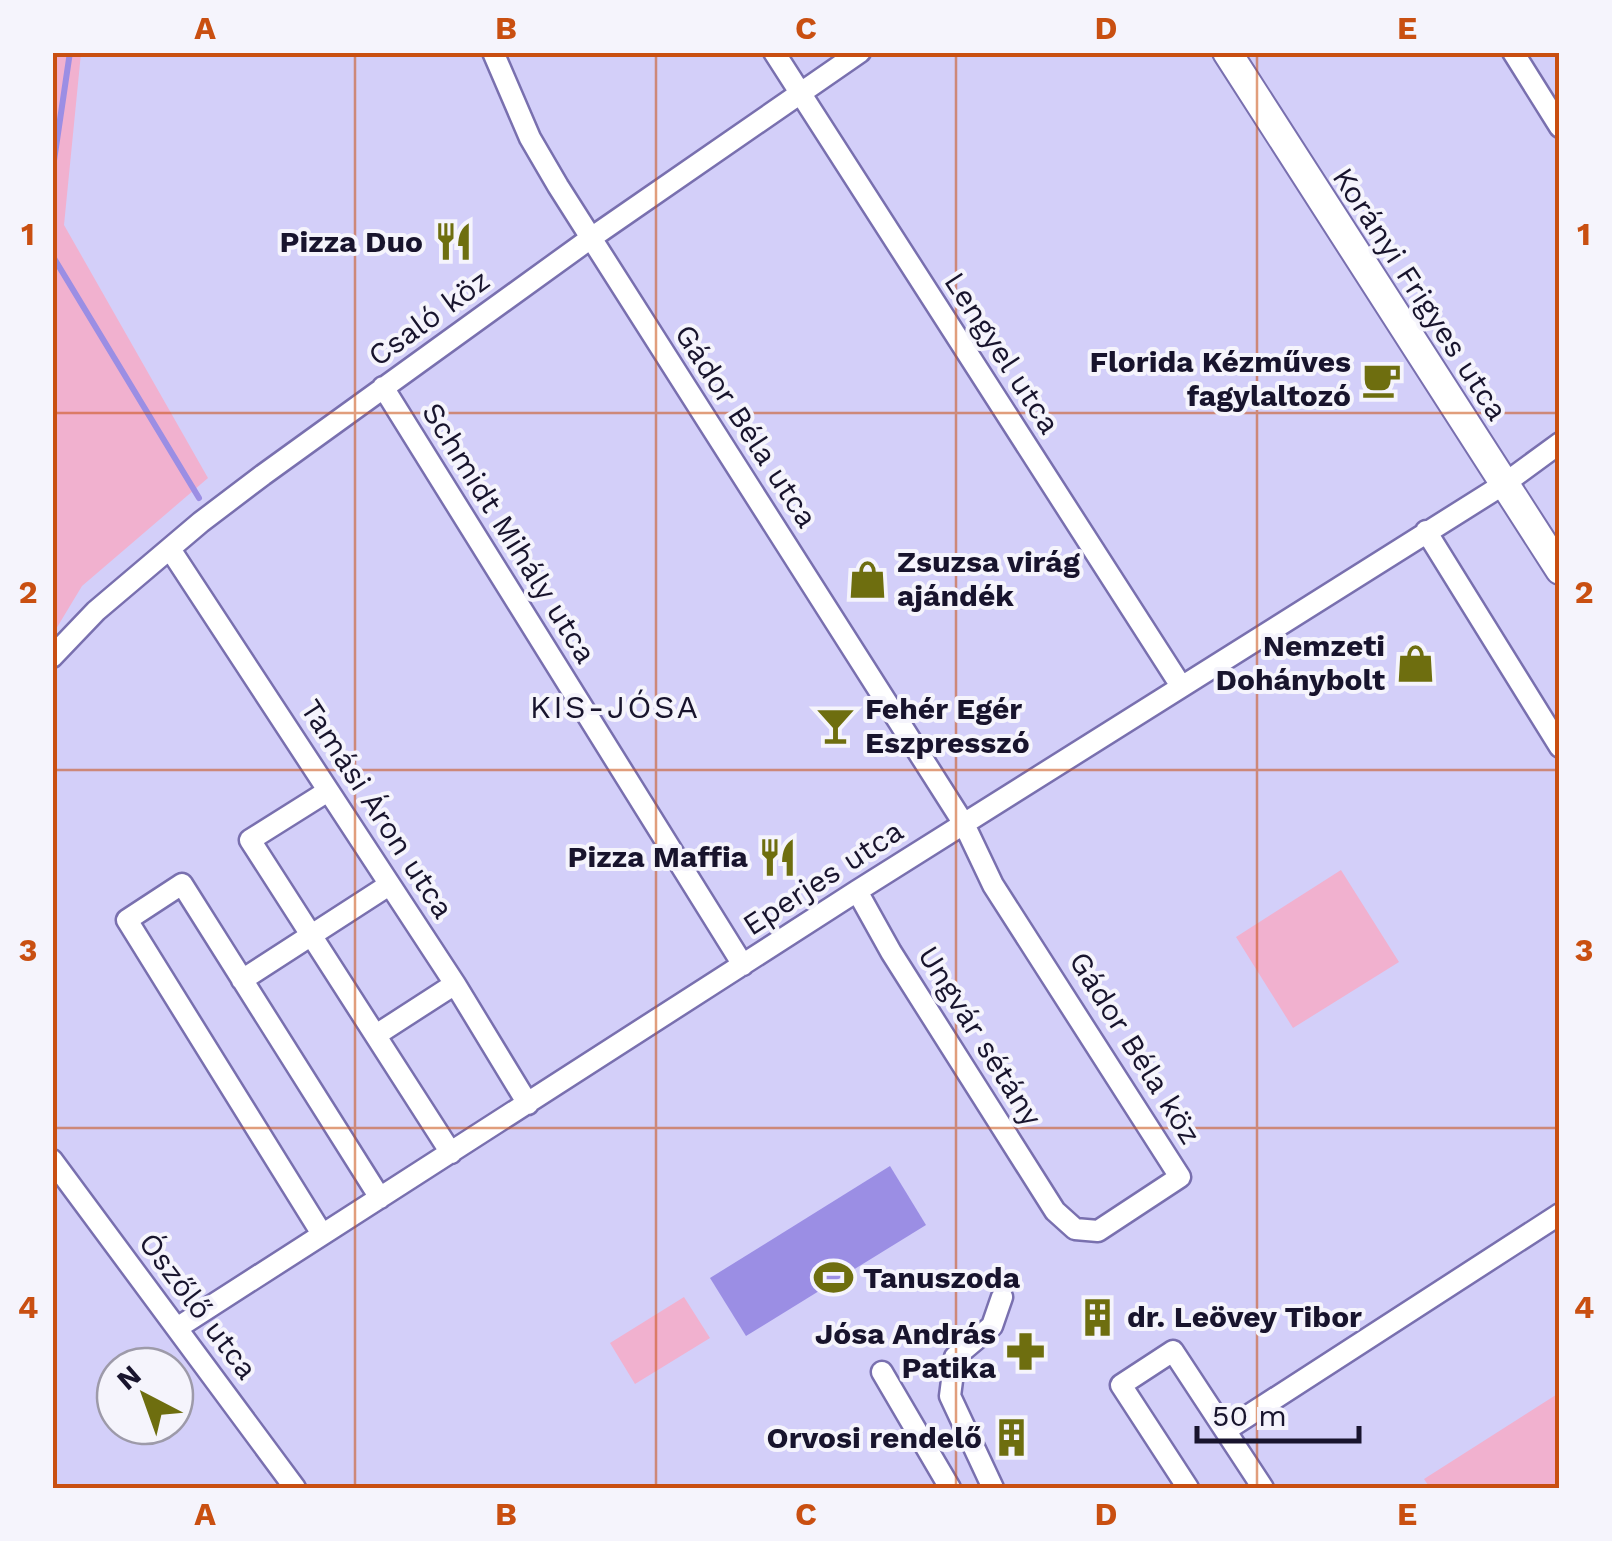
<svg xmlns="http://www.w3.org/2000/svg" width="1612" height="1541" viewBox="0 0 1612 1541" font-family="'Work Sans',sans-serif">
  <style>
    .green { fill: #f1b1cf }
    .water { fill: #9b8ee4 }
    .lines { fill: none; stroke-linecap: round; stroke-linejoin: round }
    .stream { stroke: #9b8ee4; stroke-width: 6 }
    .street-casing { stroke: #7970af; stroke-width: 25 }
    .secondary-casing { stroke: #7970af; stroke-width: 32 }
    .street { stroke: #fff; stroke-width: 20 }
    .secondary { stroke: #fff; stroke-width: 28 }
    .grid { fill: none; stroke: #c94f11; stroke-width: 2.5; stroke-opacity: 0.55 }
    .labels { text-anchor: middle; stroke-width: 8; stroke-linejoin: round; paint-order: stroke }
    .poi-label { font-size: 30px; font-weight: bold; fill: #18142d; stroke: #f5f4fc; text-anchor: end }
    .street-label { font-size: 30px; fill: #18142d; stroke: #f5f4fc }
    .neighbourhood-label { font-size: 32px; letter-spacing: 2.5px; fill: #18142d; stroke: #f5f4fc }
    .neatline { fill: none; stroke: #c94f11; stroke-width: 4 }
    .grid-label { font-size: 32px; text-anchor: middle; font-weight: bold; fill: #c94f11 }
  </style>
  <rect width="100%" height="100%" fill="#d3cff9"/>
  <!-- green -->
  <path class="green" d="M 81,53 L 64,225 L 208,478 L 82,586 L 53,634 L 52,53 Z
    M 1341,870 L 1399,962 L 1293,1028 L 1236,937 Z
    M 684,1297 L 710,1338 L 635,1384 L 610,1343 Z
    M 1559,1393 L 1559,1488 L 1430,1488 L 1424,1479 Z"/>
  <!-- water -->
  <path class="water" d="M 890,1166 L 926,1225 L 746,1336 L 710,1278 Z"/>
  <g class="lines">
    <!-- stream -->
    <path class="stream" d="M 52,174 L 70,52
      M 52,255 L 199,498"/>
    <defs>
      <path id="street" d="M 493,52 L 530,138 L 558,186 L 964,824 L 993,885 L 1180,1177 L 1098,1231 L 1075,1229 L 1055,1211 L 891,952 L 857,891
        M 774,52 L 1181,686
        M 1513,52 L 1560,127
        M 383,387 L 743,965
        M 1426,531 L 1560,747
        M 170,549 L 455,984 L 528,1104
        M 52,657 L 96,611 L 201,522 L 263,475 L 591,238 L 860,52
        M 328,791 L 250,840 L 451,1153
        M 242,980 L 389,885
        M 376,1035 L 455,984
        M 52,1160 L 295,1488
        M 322,1234 L 127,920 L 182,884 L 380,1198
        M 177,1328 L 857,891 L 1504,484 L 1560,443
        M 882,1372 L 950,1488
        M 1226,1430 L 1560,1214
        M 993,1488 L 950,1396 L 955,1357 L 992,1326 L 1002,1297
        M 1188,1488 L 1121,1385 L 1173,1351 L 1263,1488"/>
      <path id="secondary" d="M 1227,52 L 1560,570"/>
    </defs>
    <!-- street casing -->
    <use href="#street" class="street-casing"/>
    <!-- secondary casing -->
    <use href="#secondary" class="secondary-casing"/>
    <!-- street -->
    <use href="#street" class="street"/>
    <!-- secondary -->
    <use href="#secondary" class="secondary"/>
  </g>
  <!-- grid -->
  <path class="grid" d="M 355,52 L 355,1488M 656,52 L 656,1488M 956,52 L 956,1488M 1257,52 L 1257,1488M 52,413 L 1560,413M 52,770 L 1560,770M 52,1128 L 1560,1128"/>
  <!-- icons -->
  <defs>
    <symbol id="restaurant-bare" viewBox="-9 -9 18 18"><path d="M-5-6h1v4h1v-4h1v4h1v-4h1v5L-1.5 .5V6h-2V.5L-5-1ZM5-6V6H3V1.5H1.5Q1.5-4 5-6Z" fill="#6e6e0f" stroke="#f5f4fc" stroke-width="2.5" paint-order="stroke"/></symbol>
    <symbol id="cafe-bare" viewBox="-9 -9 18 18"><path d="M-5.5-4.5H6V0H3Q3 3.5 0 3.5H-2.5Q-5.5 3.5-5.5 0ZM3-3.2v2h1.7v-2ZM-6 4.5H4V6H-6Z" fill="#6e6e0f" stroke="#f5f4fc" stroke-width="2.5" paint-order="stroke"/></symbol>
    <symbol id="shop-bare" viewBox="-9 -9 18 18"><path d="M-5-2.5h2.3a2.7 3.5 0 0 1 5.4 0H5L5.5 6h-11ZM-1.5-2.5h3a1.5 2.3 0 0 0-3 0Z" fill="#6e6e0f" stroke="#f5f4fc" stroke-width="2.5" paint-order="stroke"/></symbol>
    <symbol id="bar-bare" viewBox="-9 -9 18 18"><path d="M-6-5H6L.8 .8V4.5H3.5V6h-7V4.5H-.8V.8Z" fill="#6e6e0f" stroke="#f5f4fc" stroke-width="2.5" paint-order="stroke"/></symbol>
    <symbol id="stadium-bare" viewBox="-9 -9 18 18"><path d="M0-5a6.5 5 0 1 0 0 10a6.5 5 0 1 0 0-10ZM-3.5-1.8h7v3.6h-7Z" fill="#6e6e0f" stroke="#f5f4fc" stroke-width="2.5" paint-order="stroke"/></symbol>
    <symbol id="building-bare" viewBox="-9 -9 18 18"><path d="M-4-6H4V6H1V3H-1V6H-4ZM-2.5-4.3h1.7v1.8h-1.7ZM.8-4.3h1.7v1.8H.8ZM-2.5-1h1.7V.8h-1.7ZM.8-1h1.7V.8H.8Z" fill="#6e6e0f" stroke="#f5f4fc" stroke-width="2.5" paint-order="stroke"/></symbol>
    <symbol id="pharmacy-bare" viewBox="-9 -9 18 18"><path d="M-2-6h4v4h4v4h-4v4h-4v-4h-4v-4h4Z" fill="#6e6e0f" stroke="#f5f4fc" stroke-width="2.5" paint-order="stroke"/></symbol>
  </defs>
  <g fill-rule="evenodd">
    <use href="#restaurant-bare" x="426" y="214" width="55" height="55"/>
    <use href="#cafe-bare" x="1354" y="352" width="55" height="55"/>
    <use href="#shop-bare" x="840" y="552" width="55" height="55"/>
    <use href="#shop-bare" x="1388" y="636" width="55" height="55"/>
    <use href="#bar-bare" x="808" y="698" width="55" height="55"/>
    <use href="#restaurant-bare" x="750" y="830" width="55" height="55"/>
    <use href="#stadium-bare" x="806" y="1250" width="55" height="55"/>
    <use href="#building-bare" x="1070" y="1290" width="55" height="55"/>
    <use href="#pharmacy-bare" x="998" y="1324" width="55" height="55"/>
    <use href="#building-bare" x="984" y="1410" width="55" height="55"/>
  </g>
  <g class="labels">
    <!-- poi labels -->
    <g class="poi-label">
      <text x="423" y="252">Pizza Duo</text>
      <text x="1351" y="372">Florida Kézműves<tspan x="1351" dy="34">fagylaltozó</tspan></text>
      <text x="897" y="572" text-anchor="start">Zsuzsa virág<tspan x="897" dy="34">ajándék</tspan></text>
      <text x="1385" y="656">Nemzeti<tspan x="1385" dy="34">Dohánybolt</tspan></text>
      <text x="865" y="719" text-anchor="start">Fehér Egér<tspan x="865" dy="34">Eszpresszó</tspan></text>
      <text x="748" y="867">Pizza Maffia</text>
      <text x="863" y="1288" text-anchor="start">Tanuszoda</text>
      <text x="1127" y="1327" text-anchor="start">dr. Leövey Tibor</text>
      <text x="996" y="1344">Jósa András<tspan x="996" dy="34">Patika</tspan></text>
      <text x="982" y="1448">Orvosi rendelő</text>
    </g>
    <!-- street labels -->
    <g class="street-label">
      <text transform="translate(1420 294) rotate(57)" y="10">Korányi Frigyes utca</text>
      <text transform="translate(429 318) rotate(-36)" y="10">Csaló köz</text>
      <text transform="translate(1002 353) rotate(57)" y="10">Lengyel utca</text>
      <text transform="translate(746 426) rotate(57)" y="10">Gádor Béla utca</text>
      <text transform="translate(509 533) rotate(58)" y="10">Schmidt Mihály utca</text>
      <text transform="translate(377 809) rotate(57)" y="10">Tamási Áron utca</text>
      <text transform="translate(823 878) rotate(-33)" y="10">Eperjes utca</text>
      <text transform="translate(980 1036) rotate(58)" y="10">Ungvár sétány</text>
      <text transform="translate(1135 1048) rotate(58)" y="10">Gádor Béla köz</text>
      <text transform="translate(198 1306) rotate(53)" y="10">Ószőlő utca</text>
    </g>
    <!-- neighbourhood labels -->
    <g class="neighbourhood-label">
      <text x="615" y="718">KIS-JÓSA</text>
    </g>
  </g>
  <!-- border -->
  <rect width="1612" height="1541" fill="none" stroke="#f5f4fc" stroke-width="110"/>
  <!-- north arrow -->
  <g transform="translate(145 1396) rotate(319)"><circle r="48" fill="#f5f4fc" stroke="#9d9aa9" stroke-width="2.5"/>
  <path d="M0-8L18 38L0 25L-18 38Z" fill="#6e6e0f"/>
  <text y="-15" font-size="28" font-weight="bold" text-anchor="middle" fill="#18142d">N</text>
  </g>
  <!-- scale -->
  <path d="M1197 1426v15h162v-15" fill="none" stroke="#18142d" stroke-width="5"/>
  <text x="1212" y="1426" font-size="30" fill="#18142d" stroke="#f5f4fc" stroke-width="8" paint-order="stroke">50 m</text>
  <rect x="55" y="55" width="1502" height="1431" class="neatline"/>
  <g class="grid-label">
    <text x="205" y="39">A</text>
    <text x="506" y="39">B</text>
    <text x="806" y="39">C</text>
    <text x="1106" y="39">D</text>
    <text x="1407" y="39">E</text>
    <text x="28" y="245">1</text>
    <text x="1584" y="245">1</text>
    <text x="28" y="603">2</text>
    <text x="1584" y="603">2</text>
    <text x="28" y="961">3</text>
    <text x="1584" y="961">3</text>
    <text x="28" y="1318">4</text>
    <text x="1584" y="1318">4</text>
    <text x="205" y="1525">A</text>
    <text x="506" y="1525">B</text>
    <text x="806" y="1525">C</text>
    <text x="1106" y="1525">D</text>
    <text x="1407" y="1525">E</text>
  </g>
</svg>
